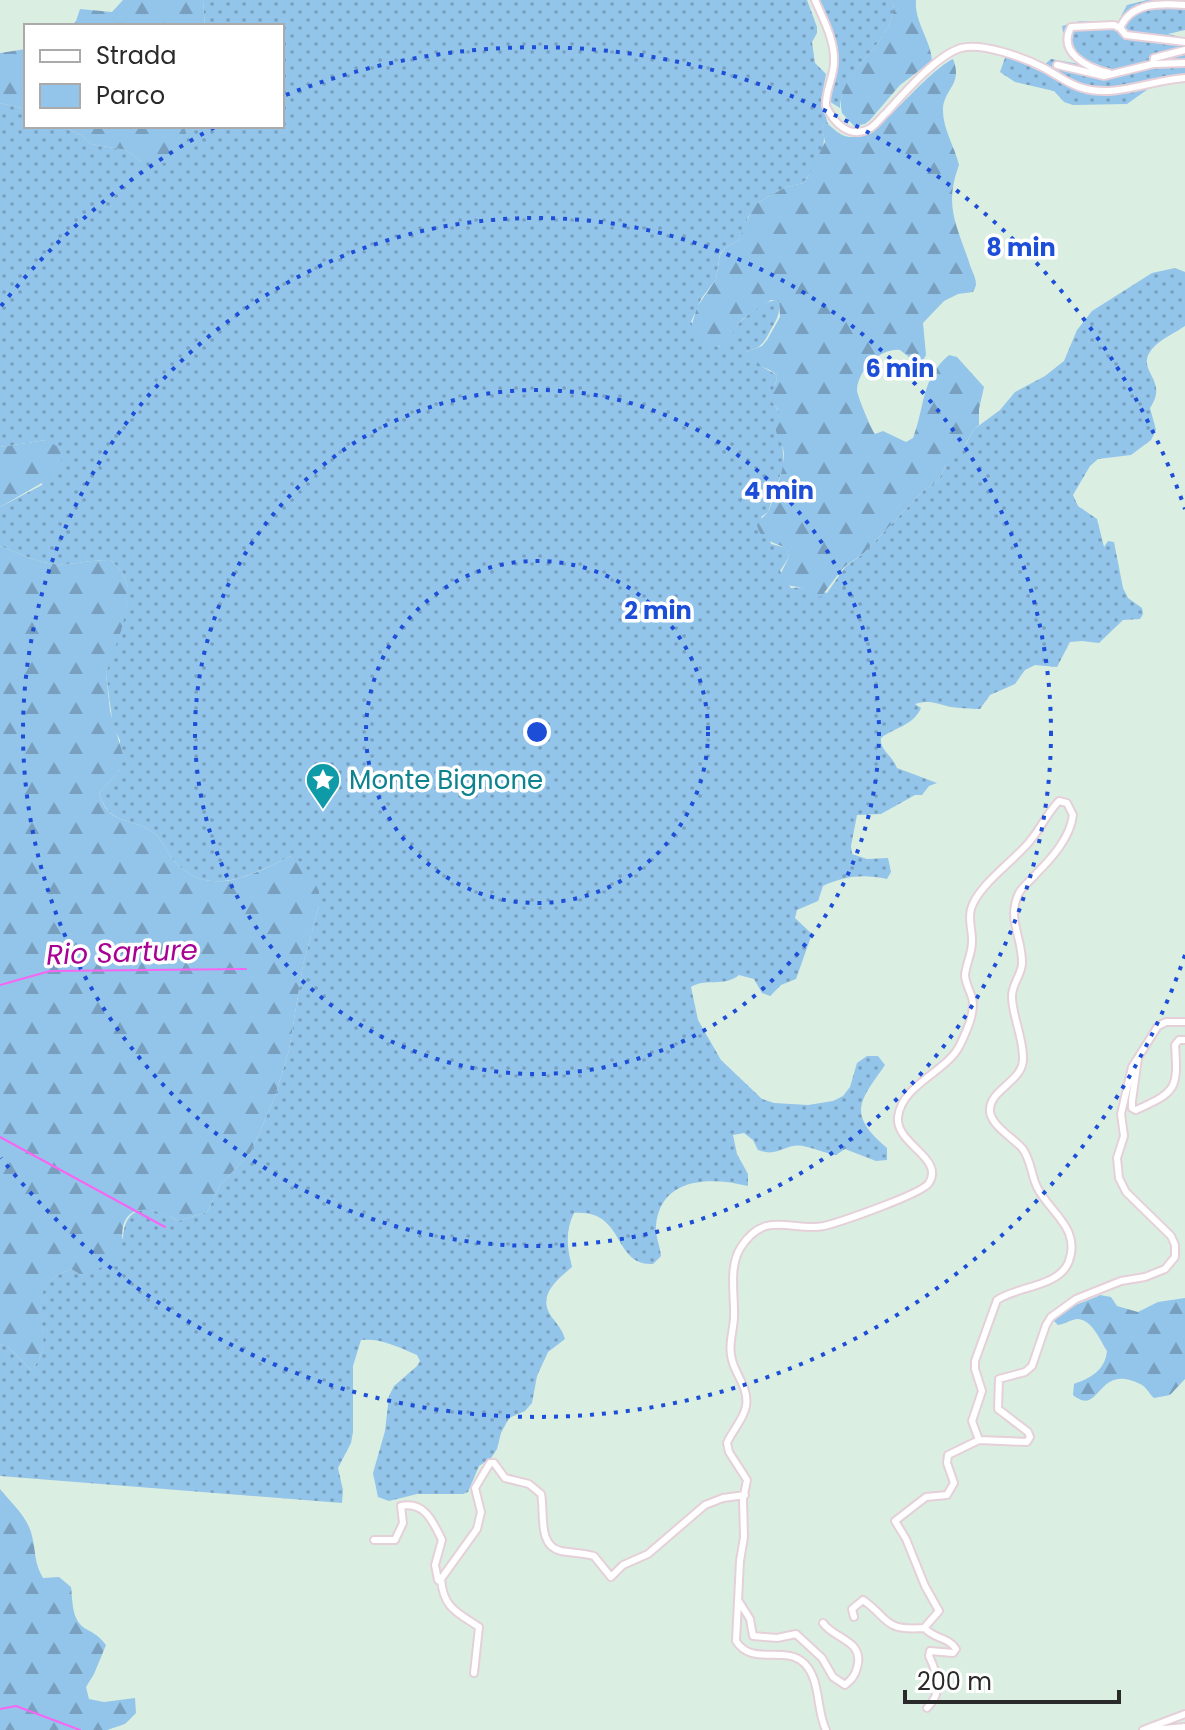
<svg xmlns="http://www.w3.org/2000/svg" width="1185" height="1730" viewBox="0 0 1185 1730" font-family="Poppins,sans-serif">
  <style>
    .green { fill: url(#green-dots) }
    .forest { fill: url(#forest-firs) }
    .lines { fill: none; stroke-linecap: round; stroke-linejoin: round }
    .stream { stroke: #f865f2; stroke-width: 2 }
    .street-casing { stroke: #e5d0d9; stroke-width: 10 }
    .street { stroke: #fff; stroke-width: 6 }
    .ring { fill: none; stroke: #1d4ed8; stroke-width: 4; stroke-dasharray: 4 8 }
    .labels { text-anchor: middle; stroke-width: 7; stroke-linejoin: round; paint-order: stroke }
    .culture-label { font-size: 26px; fill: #0d838f; stroke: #fff; text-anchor: start }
    .water-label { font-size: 28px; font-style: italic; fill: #a70293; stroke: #fff }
    .centre { fill: #1d4ed8; stroke: #fff; stroke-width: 4 }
    .ring-label { font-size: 24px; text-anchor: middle; font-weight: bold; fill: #1d4ed8; stroke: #fff; stroke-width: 7; stroke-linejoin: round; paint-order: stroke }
  </style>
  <defs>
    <pattern id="green-dots" width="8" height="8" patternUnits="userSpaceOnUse" patternTransform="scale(2)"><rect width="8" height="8" fill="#93c4e9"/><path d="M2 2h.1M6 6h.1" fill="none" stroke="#789fbd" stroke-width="1.8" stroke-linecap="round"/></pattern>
    <pattern id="forest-firs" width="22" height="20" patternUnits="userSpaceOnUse" patternTransform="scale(2)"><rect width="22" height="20" fill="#93c4e9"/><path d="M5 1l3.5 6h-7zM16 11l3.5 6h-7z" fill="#789fbd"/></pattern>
  </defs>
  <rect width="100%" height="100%" fill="#dbeee2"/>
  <!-- green -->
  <path class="green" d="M 203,0 L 807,0 L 817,27 L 817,33 L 812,42 L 815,63 L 826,74 L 821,101 L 828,124 L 822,126 C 829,147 816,167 803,183 L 786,187 L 757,203 L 748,217 L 744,233 L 739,240 L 725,248 L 720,254 L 716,279 L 701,299 L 691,322 L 719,347 C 730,341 731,331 740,322 C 749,313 767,299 779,300 C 780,316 777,318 770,331 C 763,345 761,347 746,352 L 755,363 L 777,375 C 776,389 767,399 779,411 L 784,464 L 768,512 L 761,517 L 771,544 L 787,548 L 789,557 L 780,571 L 791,588 L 808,587 L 827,593 L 845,567 L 864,553 L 924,490 L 938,481 L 945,467 L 966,444 L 973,430 L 1000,410 L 1015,392 L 1045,376 L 1064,361 L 1077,330 L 1092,311 L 1152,273 L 1175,268 L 1185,272 L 1185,326 C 1175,333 1160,339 1152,349 C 1134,371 1170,379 1150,408 L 1156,430 L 1151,440 L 1131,455 L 1098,459 L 1090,466 L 1073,495 L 1078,506 L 1097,519 L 1104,547 L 1108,541 L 1114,542 L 1123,588 L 1128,598 L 1142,608 L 1143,614 L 1140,619 L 1123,620 L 1099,643 L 1082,641 L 1070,642 L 1057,667 L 1035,665 L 1025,670 L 1015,684 L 990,695 L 980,709 C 974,709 952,708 947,706 C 934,703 929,700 915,704 L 921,708 C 913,726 895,727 881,738 C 879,750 893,756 897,768 L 937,783 L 929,786 L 922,795 L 915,795 L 881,814 L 857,815 L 851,846 L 852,854 L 867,859 L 888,858 L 891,872 L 887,879 C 863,874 845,876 823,886 L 818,901 L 797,910 L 795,918 L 812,934 L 796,979 L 781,985 L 770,996 L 762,993 L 754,979 L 739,975 C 723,988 707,977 691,987 L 698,1020 L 721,1060 L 762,1099 L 774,1103 L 808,1105 L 833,1101 L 843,1096 L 850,1087 L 857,1063 L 867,1056 L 878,1056 L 885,1065 C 859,1102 847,1114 887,1148 L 887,1160 L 876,1161 L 845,1149 L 836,1155 C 824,1153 814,1148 803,1146 C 785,1143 778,1158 758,1150 L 753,1140 L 744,1133 L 733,1135 L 737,1154 L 748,1174 L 748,1186 C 712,1177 661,1176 656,1225 C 655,1236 660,1245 661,1256 L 653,1264 C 612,1266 626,1209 574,1213 C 565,1231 567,1248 572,1267 C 557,1280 537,1295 551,1316 C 557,1324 562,1329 565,1339 L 548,1352 L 537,1376 L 532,1403 L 525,1411 L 509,1418 L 501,1433 L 497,1449 L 491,1458 L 479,1466 L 468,1492 L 463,1494 L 417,1494 L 389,1501 L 378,1497 L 373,1473 L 385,1431 L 389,1396 L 394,1386 L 417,1366 L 420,1361 L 417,1355 C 398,1347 381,1338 361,1340 L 353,1366 L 353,1432 L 351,1443 L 338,1468 L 343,1490 L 342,1503 L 0,1476 L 0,1344 L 7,1346 L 31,1370 C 65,1337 10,1291 71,1269 L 81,1275 L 123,1238 C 125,1201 154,1206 178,1221 L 207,1212 L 220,1185 L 251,1152 L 275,1096 L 289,1050 L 303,965 L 319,906 L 319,891 L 291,856 C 255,873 212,899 177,864 C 166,854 164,839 151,831 C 127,816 110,826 99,793 L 120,770 L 120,740 L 113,726 L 106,673 L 128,602 L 128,587 L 122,572 L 111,560 C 90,559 68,567 48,563 C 34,561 13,551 0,546 L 0,507 L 42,485 L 46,440 L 0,447 L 0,103 L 26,109 L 26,126 L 61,126 L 81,135 L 91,144 L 126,150 L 142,162 L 154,161 L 187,135 L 184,126 L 282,126 L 282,26 L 205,26 Z
    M 818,0 L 894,0 C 895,45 842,65 840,108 L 829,101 L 837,68 L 838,49 Z
    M 1147,0 L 1185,0 L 1185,30 L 1168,34 L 1185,38 L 1185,80 L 1158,82 L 1127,104 L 1073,105 L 1064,102 L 1054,91 L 1015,82 L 1000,72 L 1007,52 L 1044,65 L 1051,59 L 1079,64 L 1066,49 L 1062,26 L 1080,21 L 1118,22 L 1127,5 Z"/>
  <!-- forest -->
  <path class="forest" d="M 123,0 L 203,0 L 205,26 L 71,26 L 76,21 L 80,9 L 112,12 Z
    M 894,0 L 916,0 C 914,22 931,40 932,61 L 900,85 L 870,120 L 865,124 L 854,126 L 842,113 C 832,71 895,48 894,0 Z
    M 26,49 L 26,109 L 0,103 L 0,53 Z
    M 953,59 C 963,84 945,88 943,108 C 942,128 955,147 959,165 C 944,206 956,223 969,262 C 971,270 976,276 976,285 L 973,292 L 958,294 L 944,301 L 923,323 L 926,355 L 922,362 L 914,361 L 900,350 C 880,348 859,369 857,389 C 856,393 871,429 875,434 L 883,431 L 906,442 L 913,438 C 925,407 921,378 949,355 L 957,357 L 984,387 L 979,409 L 979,425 L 973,430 L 962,451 L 945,467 L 938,481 L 924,490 L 864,553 L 844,567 L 820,598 C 810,582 792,592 778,579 L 789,557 L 787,549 C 773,541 761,542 757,525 C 761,518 766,515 769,510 C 772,504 784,466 784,459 C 785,435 769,440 779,411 L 769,398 L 776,383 L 777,375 C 765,364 750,367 741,358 L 746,352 L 762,346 L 767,340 L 780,317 L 779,300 L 771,300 C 761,307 747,314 739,323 C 735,328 733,335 729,340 C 717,355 700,342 690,331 L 697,307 L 716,279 L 720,255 L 725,248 L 739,240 L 752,209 L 757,203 L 786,187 L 803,183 L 808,177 L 825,142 L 822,126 L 828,124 C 834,129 840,136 849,137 C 880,139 921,75 953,59 Z
    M 61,126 L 184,126 L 187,135 L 186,148 L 178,157 L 167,163 L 142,162 L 126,150 L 91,144 L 81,135 Z
    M 46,440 L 60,448 L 62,463 L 54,476 L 0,507 L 0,447 Z
    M 0,546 C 13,551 34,561 48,563 C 68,567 90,559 111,560 L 122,572 L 128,587 L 128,602 L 121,631 L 106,673 L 110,711 L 123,755 L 120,770 L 99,793 C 109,826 127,816 151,831 C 164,839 166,854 177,864 C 212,899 256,873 291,856 L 304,864 L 319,891 L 319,906 L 303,965 L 289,1050 L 275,1096 L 251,1152 L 220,1185 L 207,1212 L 178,1221 C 163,1212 133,1200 124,1223 C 120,1233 125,1245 118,1254 C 110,1266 94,1271 81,1275 L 71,1269 C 11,1291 65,1337 31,1370 L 8,1347 L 0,1344 Z
    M 1100,1295 L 1111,1297 L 1117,1306 L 1138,1312 L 1158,1302 L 1185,1298 L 1185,1379 L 1170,1395 L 1154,1398 C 1149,1394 1146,1386 1140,1384 C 1096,1362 1101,1418 1073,1395 L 1074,1384 C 1090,1378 1105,1371 1107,1351 C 1100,1340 1092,1319 1077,1319 C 1070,1320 1065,1324 1058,1325 L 1054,1321 C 1063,1306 1085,1303 1100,1295 Z
    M 0,1489 C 11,1503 28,1517 32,1536 C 36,1552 34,1563 43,1578 L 59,1577 L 71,1587 C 73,1602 71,1620 86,1629 C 95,1634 99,1636 106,1645 L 94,1674 L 86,1687 L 89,1699 L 104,1702 L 135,1698 L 136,1713 L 125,1724 L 107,1730 L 0,1730 Z"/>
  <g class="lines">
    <!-- stream -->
    <path class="stream" d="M 0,985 L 50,971 L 246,969
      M 0,1137 L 165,1227
      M 0,1709 L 16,1706 L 80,1730"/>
    <defs>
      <path id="street" d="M 815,0 C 823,19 835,40 834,62 C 834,77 825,91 826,106 C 834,123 849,139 869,129 C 876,125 881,117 887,112 C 904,93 937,55 961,48 C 982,42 1025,58 1044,68 C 1057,75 1068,84 1082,88 C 1116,98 1151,80 1185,78
        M 1120,28 C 1131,2 1161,3 1185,5
        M 1153,64 L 1154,58 L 1185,50
        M 1057,65 L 1104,76 L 1153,64 L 1185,63
        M 1109,73 C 1088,68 1057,53 1071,27 L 1114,25 L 1120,28 L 1126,35 L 1185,42
        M 1138,1058 L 1132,1101 L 1132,1108 L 1136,1110 C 1177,1092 1178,1088 1175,1045 L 1179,1040 L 1185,1040
        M 374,1540 L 395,1540 L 403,1523 L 401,1506 C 425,1501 433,1522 442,1540 L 435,1565 L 438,1580 L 441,1582
        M 738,1600 L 750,1619 L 753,1636 L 777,1638 L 796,1634 L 822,1658 L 833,1677 L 845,1685 C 851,1680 855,1676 857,1668 C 865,1640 835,1640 823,1623
        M 854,1617 L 852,1609 L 863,1600 C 890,1619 883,1631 924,1628 L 939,1611 L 925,1586 L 906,1539 L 895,1521 L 926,1497 L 947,1495 L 954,1483 L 947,1463 L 948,1455 L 979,1440
        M 925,1628 C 933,1639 949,1637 956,1649 L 953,1653 L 930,1651 L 929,1656 C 938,1675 944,1691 927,1708
        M 474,1673 L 479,1627 C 458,1613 443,1608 441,1579 L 477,1529 L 481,1512 L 475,1488 L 490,1463 L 494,1463 L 505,1478 L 529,1484 L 541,1494 C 545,1512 537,1546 561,1551 C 572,1553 583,1553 594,1556 L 611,1577 L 623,1565 L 648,1554 L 705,1505 L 723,1498 L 745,1495
        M 826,1730 C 816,1710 821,1681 805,1664 C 786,1644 752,1667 736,1641 L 740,1561 L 744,1537 L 743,1500 L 747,1480 L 729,1452 L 727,1443 C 732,1431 744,1419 746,1406 C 749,1388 736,1376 732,1360 C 728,1345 733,1333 734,1318 C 735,1296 728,1267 741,1247 C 766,1209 791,1232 824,1226 C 840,1222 922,1194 929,1183 C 945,1158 895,1144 898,1117 C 902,1084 947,1072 960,1045 C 966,1032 976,1012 972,998 C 970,990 965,983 965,975 C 966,963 973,952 972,939 C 972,930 968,919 971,909 C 978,885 1014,861 1030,841 C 1041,828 1047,813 1059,801 L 1067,803 L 1073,815 C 1070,838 1052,858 1035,875 C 1030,881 1023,886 1019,893 C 1006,919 1023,938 1022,964 C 1021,976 1011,985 1012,998 C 1013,1018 1023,1037 1023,1058 C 1024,1082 988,1089 990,1112 C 992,1126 1013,1138 1022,1148 C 1031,1159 1031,1175 1037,1187 C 1049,1212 1081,1228 1069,1261 C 1060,1287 1017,1286 997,1300 L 975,1361 L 975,1369 L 982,1391 L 972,1421 L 979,1440 L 1027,1442 L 1030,1437 L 1028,1432 L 998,1409 L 999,1379 L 1025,1372 L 1032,1366 L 1046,1325 L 1051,1317 L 1076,1299 L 1121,1281 L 1145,1277 L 1165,1269 L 1175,1257 L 1175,1245 L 1171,1236 L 1126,1192 L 1119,1178 L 1117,1158 L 1124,1136 L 1121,1114 L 1132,1067 L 1158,1026 L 1166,1022 L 1185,1022
        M 1143,1730 L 1185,1714
        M 1153,1730 L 1185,1727"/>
    </defs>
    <!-- street casing -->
    <use href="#street" class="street-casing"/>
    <!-- street -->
    <use href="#street" class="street"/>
  </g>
  <!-- distance rings -->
  <g class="ring">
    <circle cx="537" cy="732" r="171"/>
    <circle cx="537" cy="732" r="342"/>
    <circle cx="537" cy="732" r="514"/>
    <path d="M1185 955A685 685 0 0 1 1 1158M1 306A685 685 0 0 1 215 127M286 95A685 685 0 0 1 1185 509"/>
  </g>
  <!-- icons -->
  <defs>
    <symbol id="sight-pin" viewBox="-11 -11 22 30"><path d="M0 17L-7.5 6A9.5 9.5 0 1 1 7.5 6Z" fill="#0f9aa8" stroke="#fff"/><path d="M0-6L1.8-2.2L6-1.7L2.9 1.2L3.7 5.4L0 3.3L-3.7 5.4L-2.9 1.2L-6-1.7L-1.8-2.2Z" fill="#fff"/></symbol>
  </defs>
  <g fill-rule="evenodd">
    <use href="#sight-pin" x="303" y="760" width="40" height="54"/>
  </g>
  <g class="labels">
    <!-- culture labels -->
    <g class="culture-label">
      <text x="349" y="789">Monte Bignone</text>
    </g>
    <!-- water labels -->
    <g class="water-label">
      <text transform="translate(122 952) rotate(-2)" y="10">Rio Sarture</text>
    </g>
  </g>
  <circle cx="537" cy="732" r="12" class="centre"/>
  <g class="ring-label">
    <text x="1021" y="256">8 min</text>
    <text x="900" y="377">6 min</text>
    <text x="779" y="499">4 min</text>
    <text x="658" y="619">2 min</text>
  </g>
  <!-- legend -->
  <rect x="24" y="24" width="260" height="104" fill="#ffffff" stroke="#aaaaaa" stroke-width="2"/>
  <rect x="40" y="50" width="40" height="12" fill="#ffffff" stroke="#aaaaaa" stroke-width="2"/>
  <text x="96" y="64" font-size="24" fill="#2a2a2a">Strada</text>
  <rect x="40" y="84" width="40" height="24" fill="#93c4e9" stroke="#aaaaaa" stroke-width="2"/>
  <text x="96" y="104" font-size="24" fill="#2a2a2a">Parco</text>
  <!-- scale -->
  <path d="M905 1690v12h214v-12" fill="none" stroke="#2a2a2a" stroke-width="4"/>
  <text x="917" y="1690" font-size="24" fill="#2a2a2a" stroke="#ffffff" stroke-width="6" paint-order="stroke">200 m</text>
</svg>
